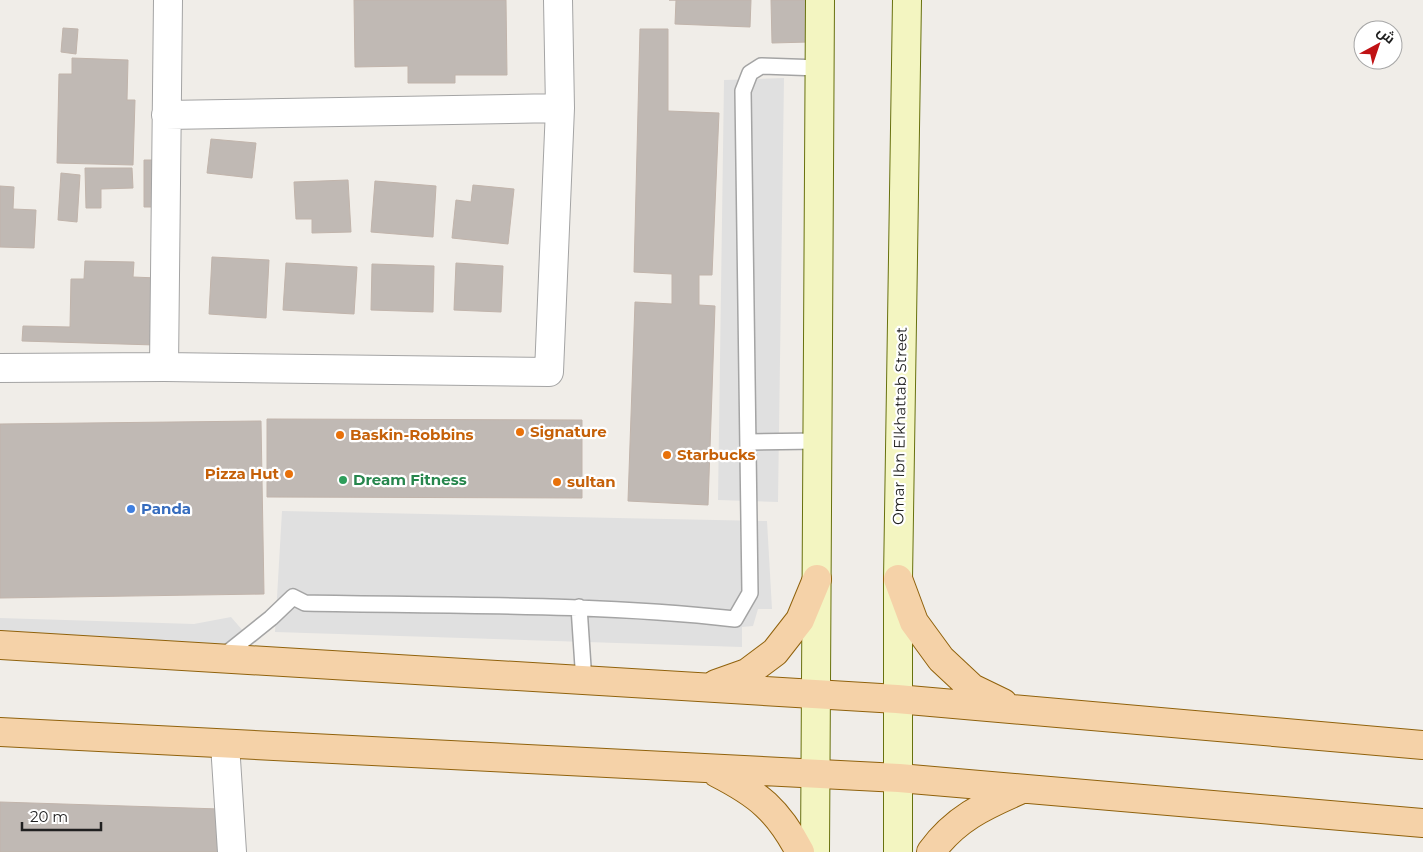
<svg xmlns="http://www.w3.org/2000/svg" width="1423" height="852" viewBox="0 0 1423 852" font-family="Montserrat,Cairo,sans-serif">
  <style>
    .parking { fill: #e0e0e0 }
    .building { fill: #c0b9b4; stroke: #c1b4ab }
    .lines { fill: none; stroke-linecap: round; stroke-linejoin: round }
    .lane-casing { stroke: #a4a4a4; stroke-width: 18 }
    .street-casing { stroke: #a4a4a4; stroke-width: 30 }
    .secondary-casing { stroke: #68710e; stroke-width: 30 }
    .primary-casing { stroke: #90620c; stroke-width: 30 }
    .lane { stroke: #fff; stroke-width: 15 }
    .street { stroke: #fff; stroke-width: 28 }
    .secondary { stroke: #f3f5c1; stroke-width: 28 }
    .primary { stroke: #f5d2a8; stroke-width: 28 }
    .food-dot { fill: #e8710a; stroke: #fff; stroke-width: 2 }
    .leisure-dot { fill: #2e9e5b; stroke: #fff; stroke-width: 2 }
    .shop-dot { fill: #3f7fe0; stroke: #fff; stroke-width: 2 }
    .labels { text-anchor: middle; stroke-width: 4.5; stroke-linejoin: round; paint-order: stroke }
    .street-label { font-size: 15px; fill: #202020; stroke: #fff }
    .food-label { font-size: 15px; font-weight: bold; fill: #c56008; stroke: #fff; text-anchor: start }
    .leisure-label { font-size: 15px; font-weight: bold; fill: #27864d; stroke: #fff; text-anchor: start }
    .shop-label { font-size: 15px; font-weight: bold; fill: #366cbe; stroke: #fff; text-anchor: start }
  </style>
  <rect width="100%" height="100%" fill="#f0ede8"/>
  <!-- parking -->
  <path class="parking" d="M 784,78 L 778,502 L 718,500 L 724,80 Z
    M 282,511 L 767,521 L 772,609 L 758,609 L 753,626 L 742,627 L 742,647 L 275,632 Z
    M 231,617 L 244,632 L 214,654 L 0,640 L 0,618 L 194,624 Z"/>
  <!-- building -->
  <path class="building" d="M 354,0 L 506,0 L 507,75 L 455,75 L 455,83 L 408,83 L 408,66 L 355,67 Z
    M 669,0 L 751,0 L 750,27 L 675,24 L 676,0 Z
    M 771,0 L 808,0 L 809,42 L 772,43 Z
    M 63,28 L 78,29 L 76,54 L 61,52 Z
    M 640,29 L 668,29 L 668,111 L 719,113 L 712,275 L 699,275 L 699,305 L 715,306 L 708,505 L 628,501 L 635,302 L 672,304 L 672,274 L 634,272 Z
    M 72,58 L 128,60 L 127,100 L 135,100 L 133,165 L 57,163 L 59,74 L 72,74 Z
    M 211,139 L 256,143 L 252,178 L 207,173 Z
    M 144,160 L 162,160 L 162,207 L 144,207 Z
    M 85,168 L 132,168 L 133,188 L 101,189 L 101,208 L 86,208 Z
    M 61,173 L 80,175 L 77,222 L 58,220 Z
    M 348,180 L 351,232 L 312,233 L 312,219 L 296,219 L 294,182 Z
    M 375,181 L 436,186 L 433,237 L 371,232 Z
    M 473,185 L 514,189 L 508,244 L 452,238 L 456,200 L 471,202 Z
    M 0,186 L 14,187 L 13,209 L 36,210 L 34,248 L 0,247 Z
    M 212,257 L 269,260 L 266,318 L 209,314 Z
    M 85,261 L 134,262 L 133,277 L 157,278 L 155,345 L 22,341 L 23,326 L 70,327 L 71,279 L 84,279 Z
    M 286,263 L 357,267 L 354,314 L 283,310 Z
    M 456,263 L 503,266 L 501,312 L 454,310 Z
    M 372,264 L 434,266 L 433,312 L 371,310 Z
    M 267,419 L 582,420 L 582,498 L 267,497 Z
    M 261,421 L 264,594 L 0,598 L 0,424 Z
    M 0,802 L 220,809 L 218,852 L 0,852 Z"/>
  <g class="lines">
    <defs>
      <path id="lane" d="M 748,442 L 818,441
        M 579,607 L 584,682
        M 221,658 L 271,618 L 293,597 L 305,603 C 448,606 592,603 735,619 L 750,593 L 743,91 L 750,73 L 761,66 L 820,68"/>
      <path id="street" d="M 166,115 L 560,108
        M 164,367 L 168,0
        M 0,368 L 164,367 L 549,372 L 560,108 L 558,0
        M 225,744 L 232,852"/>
      <path id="secondary" d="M 815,852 L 820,0
        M 898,852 L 898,579 L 907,0"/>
      <path id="primary" d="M 898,579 L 914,622 L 941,659 L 972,688 L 1003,703
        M 0,645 L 897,699 L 1423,745
        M 716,684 L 747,673 L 775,652 L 800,620 L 817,579
        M 0,732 L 899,778 L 1423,823
        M 717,773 C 758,794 778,810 800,852
        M 931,852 C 955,819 983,806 1020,790"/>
    </defs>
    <!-- lane casing -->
    <use href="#lane" class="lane-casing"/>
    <!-- street casing -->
    <use href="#street" class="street-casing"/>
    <!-- secondary casing -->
    <use href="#secondary" class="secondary-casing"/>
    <!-- primary casing -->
    <use href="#primary" class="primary-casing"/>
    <!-- lane -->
    <use href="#lane" class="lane"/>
    <!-- street -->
    <use href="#street" class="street"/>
    <!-- secondary -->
    <use href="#secondary" class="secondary"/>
    <!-- primary -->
    <use href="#primary" class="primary"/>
  </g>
  <!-- markers -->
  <g class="food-dot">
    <circle cx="520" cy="432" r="5"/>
    <circle cx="340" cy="435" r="5"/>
    <circle cx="667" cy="455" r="5"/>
    <circle cx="289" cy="474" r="5"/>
    <circle cx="557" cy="482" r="5"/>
  </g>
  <circle class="leisure-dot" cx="343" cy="480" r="5"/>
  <circle class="shop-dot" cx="131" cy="509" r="5"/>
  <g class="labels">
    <!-- street labels -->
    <g class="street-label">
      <text transform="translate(900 426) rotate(-89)" y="5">Omar Ibn Elkhattab Street</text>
    </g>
    <!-- food labels -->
    <g class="food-label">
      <text x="530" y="437">Signature</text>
      <text x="350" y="440">Baskin-Robbins</text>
      <text x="677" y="460">Starbucks</text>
      <text x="279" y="479" text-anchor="end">Pizza Hut</text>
      <text x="567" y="487">sultan</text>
    </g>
    <!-- leisure labels -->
    <g class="leisure-label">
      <text x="353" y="485">Dream Fitness</text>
    </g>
    <!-- shop labels -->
    <g class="shop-label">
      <text x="141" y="514">Panda</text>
    </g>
  </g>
  <!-- north arrow -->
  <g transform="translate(1378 45) rotate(40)"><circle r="24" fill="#ffffff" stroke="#a6a6a6"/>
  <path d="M0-4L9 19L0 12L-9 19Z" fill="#c01114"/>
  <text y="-8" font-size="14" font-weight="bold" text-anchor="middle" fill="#202020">ش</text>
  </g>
  <!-- scale -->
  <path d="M22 822v8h79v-8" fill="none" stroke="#202020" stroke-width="2.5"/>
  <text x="30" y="822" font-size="15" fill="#202020" stroke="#ffffff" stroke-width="4" paint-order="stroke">20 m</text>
</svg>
